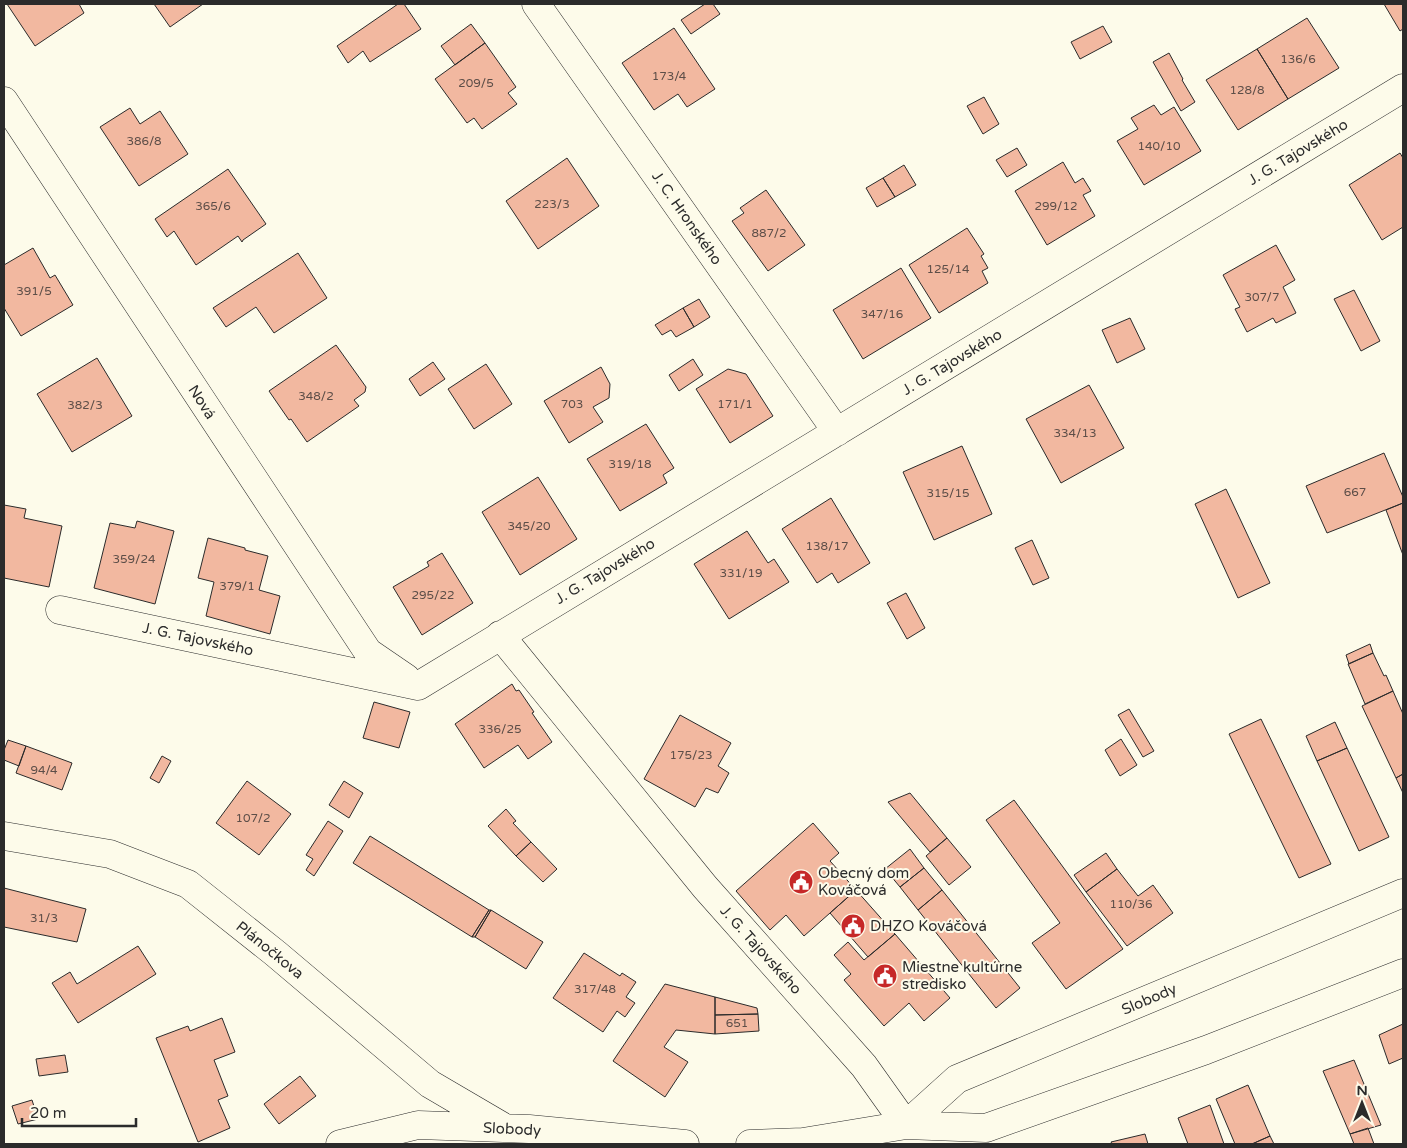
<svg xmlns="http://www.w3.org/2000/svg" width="1407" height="1148" viewBox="0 0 1407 1148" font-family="'Varela Round',sans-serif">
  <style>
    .building { fill: #f2b8a0; stroke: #2b2b2b }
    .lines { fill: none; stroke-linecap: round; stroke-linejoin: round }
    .street-casing { stroke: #2b2b2b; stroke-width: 29 }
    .street { stroke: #fdfbea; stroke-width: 28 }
    .labels { text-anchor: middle; stroke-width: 4; stroke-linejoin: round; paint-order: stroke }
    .number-label { font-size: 12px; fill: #5d4e48 }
    .street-label { font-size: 15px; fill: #2b2b2b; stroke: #fdfbea }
    .poi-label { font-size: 15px; fill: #2b2b2b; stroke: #fdfbea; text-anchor: start }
  </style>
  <rect width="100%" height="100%" fill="#fdfbea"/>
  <!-- building -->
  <path class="building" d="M 7,4 L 79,4 L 84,13 L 35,46 Z
    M 154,4 L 203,4 L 170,27 Z
    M 398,4 L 404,4 L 421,29 L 370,62 L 363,51 L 348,63 L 337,46 Z
    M 705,4 L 713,4 L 720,14 L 691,34 L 681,20 Z
    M 1384,4 L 1403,4 L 1403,29 L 1400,31 Z
    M 1307,18 L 1339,68 L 1288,99 L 1257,49 Z
    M 471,24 L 485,43 L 455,65 L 441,46 Z
    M 1103,26 L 1112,42 L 1080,59 L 1071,42 Z
    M 674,28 L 715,89 L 687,107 L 678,94 L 654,110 L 622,63 Z
    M 485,43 L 516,87 L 508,93 L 517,104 L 482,129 L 474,118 L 467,123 L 435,79 Z
    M 1257,49 L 1288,99 L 1238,130 L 1206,80 Z
    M 1169,53 L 1183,79 L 1182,80 L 1195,102 L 1181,111 L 1153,62 Z
    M 984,97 L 999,124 L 983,134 L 967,106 Z
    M 1154,105 L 1161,115 L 1174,107 L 1201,151 L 1144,185 L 1117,141 L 1138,129 L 1131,118 Z
    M 130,108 L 140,124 L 160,111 L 188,154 L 139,186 L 100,127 Z
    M 1017,148 L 1027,165 L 1007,177 L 996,160 Z
    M 1400,153 L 1403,158 L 1403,227 L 1382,240 L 1349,185 Z
    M 567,158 L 599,206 L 538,249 L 506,201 Z
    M 1063,162 L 1075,183 L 1083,178 L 1091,191 L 1083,195 L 1095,216 L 1047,245 L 1015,191 Z
    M 904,165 L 916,185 L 895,197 L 883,178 Z
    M 228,169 L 266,224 L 243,240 L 242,242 L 238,236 L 196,265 L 174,231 L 167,237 L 155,219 Z
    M 883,178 L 895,197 L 877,207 L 866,188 Z
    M 766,190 L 805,245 L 768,271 L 732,221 L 744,213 L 740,208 Z
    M 967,228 L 984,254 L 981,256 L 988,268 L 982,271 L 988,283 L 939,313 L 909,265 Z
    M 1276,245 L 1295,280 L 1283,287 L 1296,313 L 1276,323 L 1273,318 L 1247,332 L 1235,309 L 1240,307 L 1223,275 Z
    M 33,248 L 50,278 L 55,275 L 73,305 L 21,336 L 4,308 L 4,265 Z
    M 298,253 L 327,298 L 274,333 L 256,307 L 226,327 L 213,308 Z
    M 901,268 L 931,318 L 863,359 L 833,310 Z
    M 1354,290 L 1380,341 L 1361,351 L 1334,299 Z
    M 699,299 L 710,317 L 694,327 L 683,308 Z
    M 683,308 L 694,327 L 676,337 L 671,330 L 662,335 L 655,325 Z
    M 1130,318 L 1145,349 L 1117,363 L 1102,330 Z
    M 336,345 L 366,387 L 365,392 L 354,400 L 359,406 L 307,442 L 291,419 L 289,420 L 269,391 Z
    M 97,358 L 132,416 L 72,452 L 37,394 Z
    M 693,359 L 703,375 L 679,391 L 669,375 Z
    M 433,362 L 445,379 L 420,396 L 409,379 Z
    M 486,364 L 512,404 L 474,429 L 448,389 Z
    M 601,367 L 610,384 L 609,398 L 593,407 L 603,422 L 569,443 L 544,401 Z
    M 728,369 L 746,374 L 773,416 L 730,443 L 696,389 Z
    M 1089,385 L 1124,448 L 1061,483 L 1026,419 Z
    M 646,424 L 674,468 L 663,475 L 667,483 L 620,511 L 587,459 Z
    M 962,446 L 992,514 L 934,540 L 903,472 Z
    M 1384,453 L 1403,497 L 1403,503 L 1327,533 L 1306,486 Z
    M 538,477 L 577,539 L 520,575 L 482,512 Z
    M 1226,489 L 1270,583 L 1238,598 L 1195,504 Z
    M 831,498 L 870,563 L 838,583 L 832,573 L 817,583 L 782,529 Z
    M 1403,503 L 1403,555 L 1386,510 Z
    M 4,505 L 26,509 L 24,518 L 62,526 L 49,587 L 4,578 Z
    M 137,521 L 174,531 L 155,604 L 94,588 L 110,523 L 135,528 Z
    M 747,531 L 768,563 L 774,559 L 789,582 L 729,619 L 694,564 Z
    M 208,538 L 245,548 L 245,550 L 268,556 L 259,590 L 280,596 L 270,634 L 206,616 L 214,582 L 198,578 Z
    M 1032,540 L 1049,578 L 1033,585 L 1015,548 Z
    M 442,553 L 473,603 L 422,635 L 393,587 L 429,566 L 427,562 Z
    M 906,593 L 925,628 L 907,639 L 887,603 Z
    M 1370,644 L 1373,653 L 1349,664 L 1346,655 Z
    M 1373,653 L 1384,676 L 1386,675 L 1393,691 L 1365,704 L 1348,664 Z
    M 512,684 L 516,691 L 519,690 L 534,712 L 532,713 L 552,742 L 528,759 L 518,745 L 484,768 L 455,724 Z
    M 1393,691 L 1403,714 L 1403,774 L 1396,778 L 1362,706 Z
    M 374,702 L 410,712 L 399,748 L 363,738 Z
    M 1129,709 L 1154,751 L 1143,757 L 1118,715 Z
    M 680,715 L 731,743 L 718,766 L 729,773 L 718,793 L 706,788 L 695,807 L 644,779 Z
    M 1261,719 L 1331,864 L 1299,878 L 1229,734 Z
    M 1335,722 L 1347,748 L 1317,761 L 1306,736 Z
    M 1121,739 L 1137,765 L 1120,776 L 1105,750 Z
    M 8,740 L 26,746 L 19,766 L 4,760 L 4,750 Z
    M 26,746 L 72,763 L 62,790 L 16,773 Z
    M 1347,748 L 1389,837 L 1359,851 L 1317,761 Z
    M 162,756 L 171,761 L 159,783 L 150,778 Z
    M 1403,774 L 1403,793 L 1396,778 Z
    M 247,781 L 291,814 L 259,855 L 216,823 Z
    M 344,781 L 363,793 L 349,818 L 329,805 Z
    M 910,793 L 947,838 L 930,852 L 888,802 Z
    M 1014,800 L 1123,949 L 1066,989 L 1032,943 L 1060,923 L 986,820 Z
    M 506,809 L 516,821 L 513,823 L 531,842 L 516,856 L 488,826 Z
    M 328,821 L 343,831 L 314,876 L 306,870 L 313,859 L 306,855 Z
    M 813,823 L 839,853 L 830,861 L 856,890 L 804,936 L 786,915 L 770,930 L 736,891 Z
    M 370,836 L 489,910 L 472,937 L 353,863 Z
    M 947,838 L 971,867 L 949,885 L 926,856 Z
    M 531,842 L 557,869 L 543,882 L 516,856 Z
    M 910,849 L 924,868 L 900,887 L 885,869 Z
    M 1106,853 L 1117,869 L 1086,892 L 1074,875 Z
    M 924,868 L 942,890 L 918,910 L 900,887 Z
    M 1117,869 L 1138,896 L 1153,885 L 1173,913 L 1127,946 L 1086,892 Z
    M 4,888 L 86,909 L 77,942 L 4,927 Z
    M 856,890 L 895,934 L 868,957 L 830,913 Z
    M 942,890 L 1020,988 L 996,1008 L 918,910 Z
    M 489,910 L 491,910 L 475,937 L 472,937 Z
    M 491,910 L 543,942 L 526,969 L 475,937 Z
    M 895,934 L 950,998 L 924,1021 L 909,1003 L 884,1026 L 844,980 L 851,974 L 834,955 L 848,942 L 864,960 Z
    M 138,946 L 156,974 L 78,1023 L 52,983 L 70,972 L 77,984 Z
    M 584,953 L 620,976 L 622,973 L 636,982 L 626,997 L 635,1003 L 625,1017 L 617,1011 L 603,1032 L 553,998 Z
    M 665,984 L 715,997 L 715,1034 L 676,1030 L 664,1047 L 688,1062 L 665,1097 L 613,1061 Z
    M 715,997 L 757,1008 L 758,1014 L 715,1015 Z
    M 758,1014 L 759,1031 L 715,1034 L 715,1015 Z
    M 222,1018 L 235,1052 L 214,1060 L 228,1096 L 218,1100 L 230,1128 L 198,1142 L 156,1038 L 188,1026 L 190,1031 Z
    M 1403,1024 L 1403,1058 L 1389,1064 L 1379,1035 Z
    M 65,1055 L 68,1072 L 39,1076 L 36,1059 Z
    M 1354,1060 L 1381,1125 L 1350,1134 L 1323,1071 Z
    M 300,1076 L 316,1096 L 279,1124 L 264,1104 Z
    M 1248,1085 L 1270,1136 L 1252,1144 L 1235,1144 L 1216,1099 Z
    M 32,1100 L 38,1119 L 18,1124 L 12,1106 Z
    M 1210,1105 L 1224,1144 L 1188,1144 L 1178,1118 Z
    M 1368,1128 L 1374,1144 L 1354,1144 L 1350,1134 Z
    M 1145,1134 L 1148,1144 L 1112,1144 L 1111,1142 Z
    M 1270,1136 L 1274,1144 L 1252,1144 Z"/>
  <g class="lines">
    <defs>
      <path id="street" d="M 536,4 L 837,432
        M 4,101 L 368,652 L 406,678
        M 60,610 L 418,686 L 1403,88
        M 500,635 L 705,887 L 864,1066 L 906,1125 L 986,1128 L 1206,1050 L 1403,973
        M 4,836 L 110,854 L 188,884 L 275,953 L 430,1084 L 505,1128
        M 340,1144 L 418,1125 L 529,1129 L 685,1144
        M 750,1144 L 803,1142 L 906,1125 L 957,1079 L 1403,893"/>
    </defs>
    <!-- street casing -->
    <use href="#street" class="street-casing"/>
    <!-- street -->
    <use href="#street" class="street"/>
  </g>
  <!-- icons -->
  <defs>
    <symbol id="civic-disc" viewBox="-11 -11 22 22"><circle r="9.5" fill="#c62828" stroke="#fdfbea"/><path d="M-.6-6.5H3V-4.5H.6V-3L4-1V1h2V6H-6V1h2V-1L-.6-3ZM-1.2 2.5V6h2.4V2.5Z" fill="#fff"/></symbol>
  </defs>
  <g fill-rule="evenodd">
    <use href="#civic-disc" x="787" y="868" width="28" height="28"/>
    <use href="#civic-disc" x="839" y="912" width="28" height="28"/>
    <use href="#civic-disc" x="871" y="962" width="28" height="28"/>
  </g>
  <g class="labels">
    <!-- number labels -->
    <g class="number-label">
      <text x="1298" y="63">136/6</text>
      <text x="669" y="80">173/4</text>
      <text x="476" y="87">209/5</text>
      <text x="1247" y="94">128/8</text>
      <text x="144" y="145">386/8</text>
      <text x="1159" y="150">140/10</text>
      <text x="552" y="208">223/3</text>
      <text x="213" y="210">365/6</text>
      <text x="1056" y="210">299/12</text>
      <text x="769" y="237">887/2</text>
      <text x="948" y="273">125/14</text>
      <text x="34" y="295">391/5</text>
      <text x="1262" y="301">307/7</text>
      <text x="882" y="318">347/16</text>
      <text x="316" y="400">348/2</text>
      <text x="572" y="408">703</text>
      <text x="735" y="408">171/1</text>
      <text x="85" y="409">382/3</text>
      <text x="1075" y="437">334/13</text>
      <text x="630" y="468">319/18</text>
      <text x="1355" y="496">667</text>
      <text x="948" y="497">315/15</text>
      <text x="529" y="530">345/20</text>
      <text x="827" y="550">138/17</text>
      <text x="134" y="563">359/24</text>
      <text x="741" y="577">331/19</text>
      <text x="237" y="590">379/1</text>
      <text x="433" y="599">295/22</text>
      <text x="500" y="733">336/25</text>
      <text x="691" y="759">175/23</text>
      <text x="44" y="774">94/4</text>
      <text x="253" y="822">107/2</text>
      <text x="1131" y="908">110/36</text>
      <text x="44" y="922">31/3</text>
      <text x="595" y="993">317/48</text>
      <text x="737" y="1027">651</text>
    </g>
    <!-- street labels -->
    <g class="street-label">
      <text transform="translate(1298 152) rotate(-31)" y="5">J. G. Tajovského</text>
      <text transform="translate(687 218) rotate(55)" y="5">J. C. Hronského</text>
      <text transform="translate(952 362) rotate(-31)" y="5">J. G. Tajovského</text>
      <text transform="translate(202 402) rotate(57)" y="5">Nová</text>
      <text transform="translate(605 571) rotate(-31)" y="5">J. G. Tajovského</text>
      <text transform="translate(198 639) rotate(12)" y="5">J. G. Tajovského</text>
      <text transform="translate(270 950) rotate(39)" y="5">Plánočkova</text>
      <text transform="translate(761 950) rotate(48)" y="5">J. G. Tajovského</text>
      <text transform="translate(1149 999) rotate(-23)" y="5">Slobody</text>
      <text transform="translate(512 1129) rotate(3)" y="5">Slobody</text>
    </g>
    <!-- poi labels -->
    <g class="poi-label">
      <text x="818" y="878">Obecný dom<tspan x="818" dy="17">Kováčová</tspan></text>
      <text x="870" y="931">DHZO Kováčová</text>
      <text x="902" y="972">Miestne kultúrne<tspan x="902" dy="17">stredisko</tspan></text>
    </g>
  </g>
  <!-- border -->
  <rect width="1407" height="1148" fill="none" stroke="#2b2b2b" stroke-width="10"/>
  <!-- north arrow -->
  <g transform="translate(1362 1103)" stroke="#fdfbea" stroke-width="4" paint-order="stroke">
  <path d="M0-4L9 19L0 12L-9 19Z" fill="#2b2b2b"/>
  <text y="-8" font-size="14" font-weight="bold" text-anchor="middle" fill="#2b2b2b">N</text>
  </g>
  <!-- scale -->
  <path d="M22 1118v8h114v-8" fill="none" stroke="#2b2b2b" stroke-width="2.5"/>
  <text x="30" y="1118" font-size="15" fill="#2b2b2b" stroke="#fdfbea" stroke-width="4" paint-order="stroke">20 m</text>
</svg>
